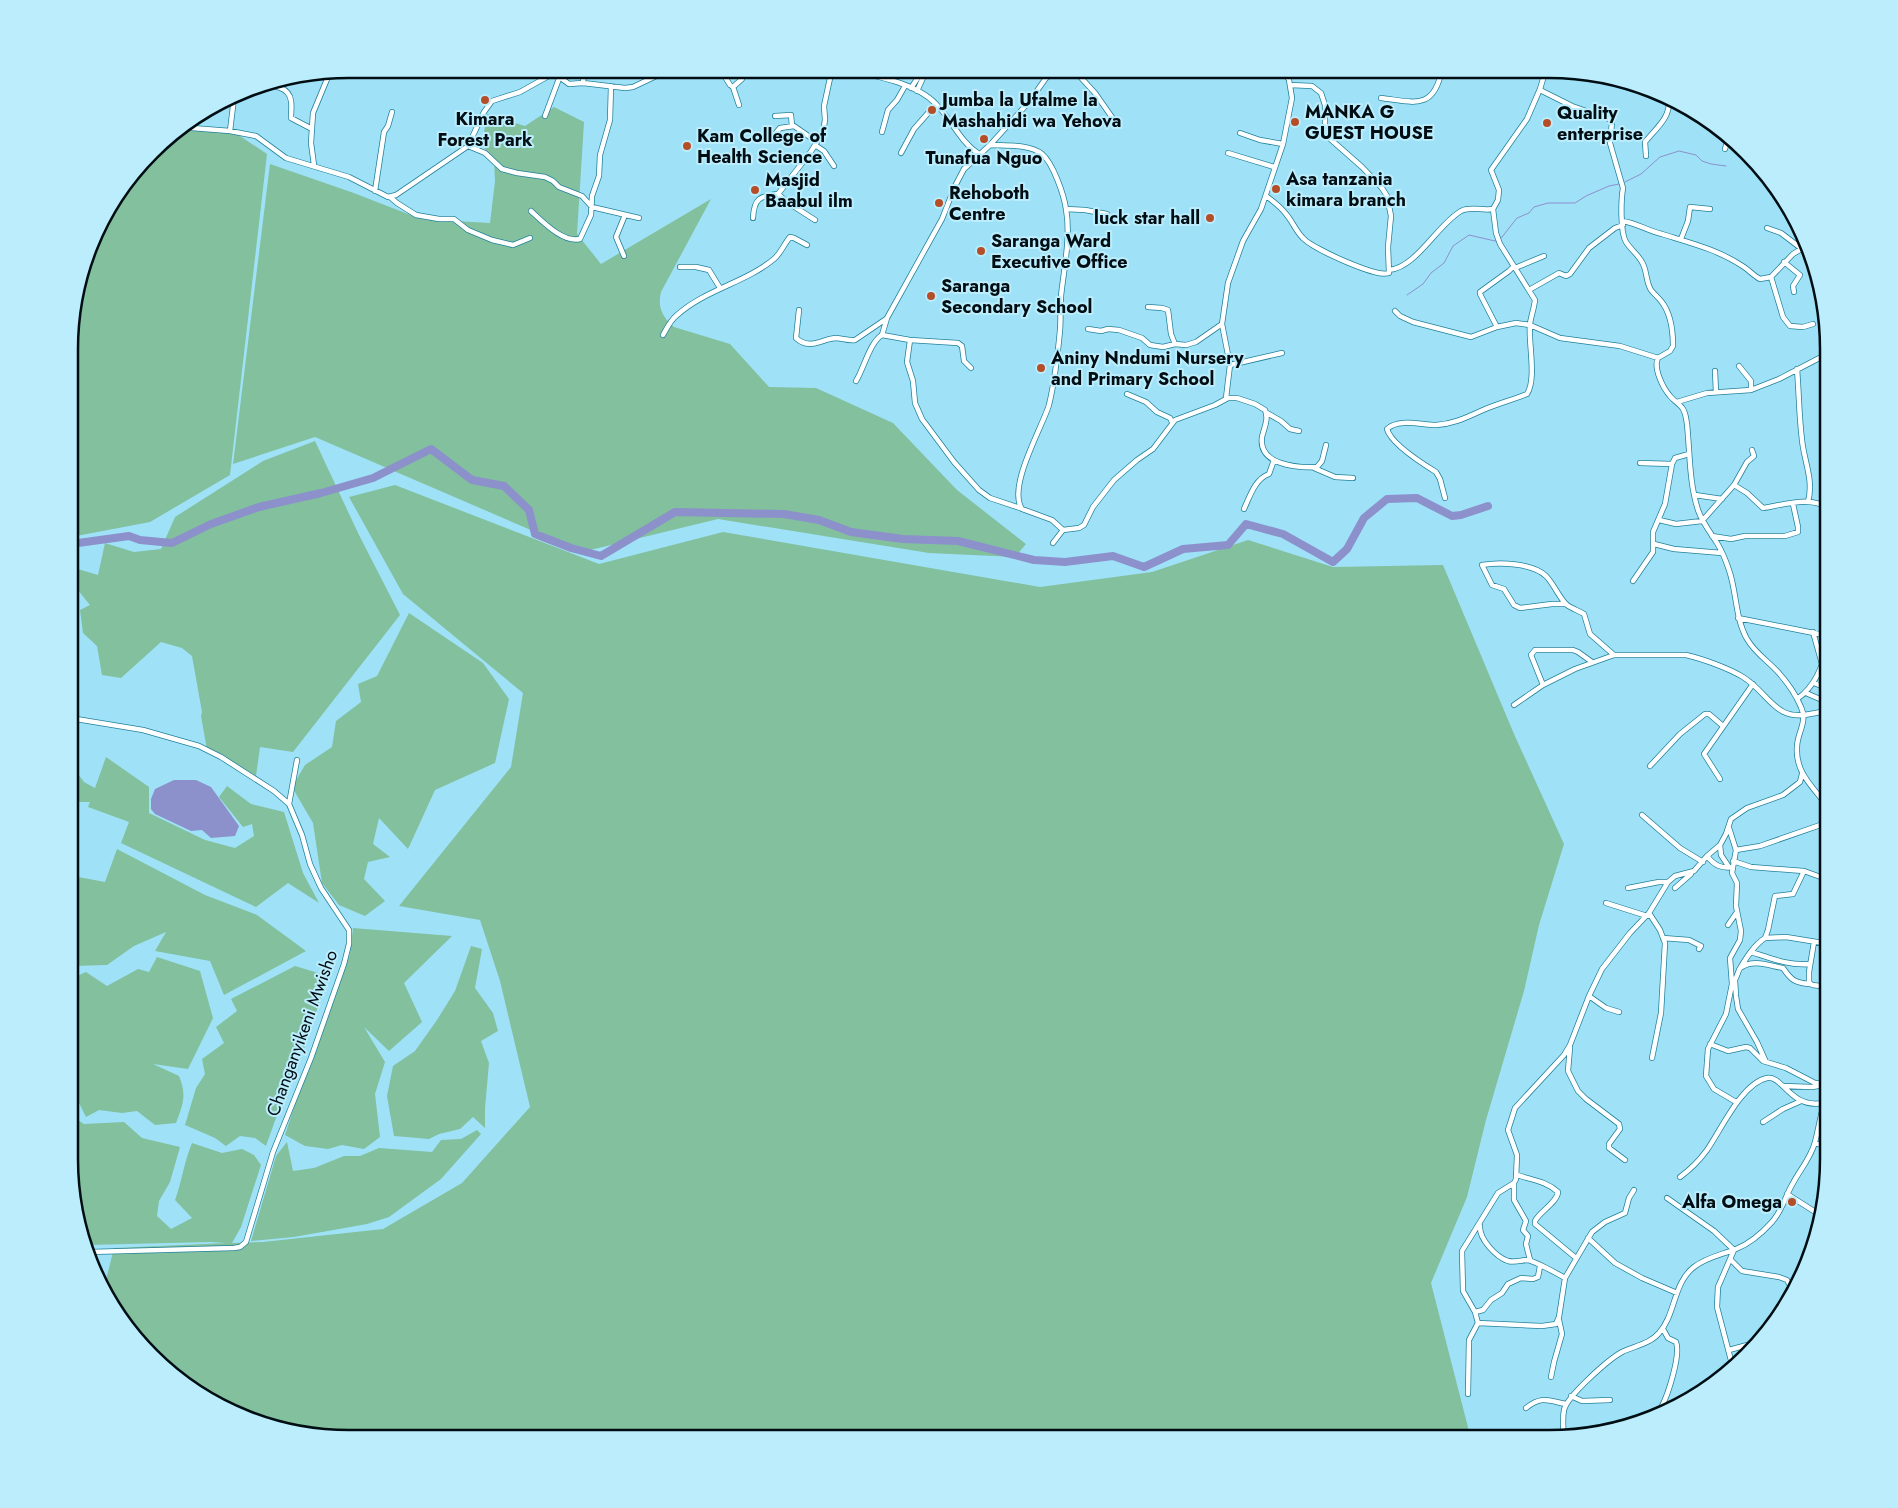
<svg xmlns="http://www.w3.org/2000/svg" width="1898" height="1508" viewBox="0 0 1898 1508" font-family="Jost,sans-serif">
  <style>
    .green { fill: #82c09e }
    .water { fill: #8c90cb }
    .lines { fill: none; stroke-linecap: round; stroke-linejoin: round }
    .stream { stroke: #8c90cb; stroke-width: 1 }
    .river { stroke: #8c90cb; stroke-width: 8 }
    .street-casing { stroke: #218099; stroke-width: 6 }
    .street { stroke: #fff; stroke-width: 4.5 }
    .poi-dot { fill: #b54e27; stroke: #bbedfd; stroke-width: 2 }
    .labels { text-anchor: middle; stroke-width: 4; stroke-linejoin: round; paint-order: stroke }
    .poi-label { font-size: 18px; font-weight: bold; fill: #000e14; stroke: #bbedfd; text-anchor: start }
    .street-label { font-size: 18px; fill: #000e14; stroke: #bbedfd }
    .rim { fill: none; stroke: #000e14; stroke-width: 2.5 }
  </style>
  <rect width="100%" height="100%" fill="#9fe2f8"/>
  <!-- green -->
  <path class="green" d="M 554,107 L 584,122 L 577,234 L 601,264 L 711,199 L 661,292 C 657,307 663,318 674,327 L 730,344 L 769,387 L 816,388 L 893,423 L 957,490 L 1026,544 L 1015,557 L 929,553 L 718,519 L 582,552 L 315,437 L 233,464 L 270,164 L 351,192 L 421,219 L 490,223 L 495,181 L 494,160 L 482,145 L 487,114 L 525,126 Z
    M 178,130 L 234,132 L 267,154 L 230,475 L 150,522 L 71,537 L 71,311 L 106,209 L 164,138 Z
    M 315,441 L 358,533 L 400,615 L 293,752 L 260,747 L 256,776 L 207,750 L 201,716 L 202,712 L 192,656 L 182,648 L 161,642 L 121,678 L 102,675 L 97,646 L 83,633 L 80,610 L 90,605 C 80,593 71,583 71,567 L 98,575 L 105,543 L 134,552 L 161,549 L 175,517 L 263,461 Z
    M 395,485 L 599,564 L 723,532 L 1040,587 L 1152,572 L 1248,540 L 1333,567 L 1443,565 L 1514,734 L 1564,844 L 1539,925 L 1524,991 L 1486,1120 L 1467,1197 L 1431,1283 L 1471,1439 L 330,1439 L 241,1418 L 164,1370 L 100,1287 L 105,1284 L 114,1248 L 226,1243 L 211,1242 L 87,1245 L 69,1178 L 70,1115 L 84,1124 L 124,1122 L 142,1138 L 180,1147 L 170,1182 L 159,1201 L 157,1216 L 171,1229 L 192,1218 L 175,1200 C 182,1181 184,1162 192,1143 L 222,1153 L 242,1149 L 254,1155 L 261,1165 L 241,1227 L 232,1243 L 263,1242 L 383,1229 L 462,1183 L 530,1107 L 500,981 L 480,920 L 399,906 L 511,767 L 523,693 L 403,594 L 349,497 Z
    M 409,613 L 483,663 L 509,699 L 495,763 L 435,790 L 408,849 L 379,818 L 373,844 L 390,857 L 368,862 L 364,879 L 385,901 L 365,916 L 339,905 L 322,883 L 313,823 L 292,787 L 305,765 L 332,747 L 336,721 L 361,702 L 358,684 L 377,676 Z
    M 106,757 L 149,787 L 149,813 L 205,840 L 235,848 L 254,836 L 252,824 L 243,827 L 219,797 L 227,786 L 251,804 L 284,812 L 303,873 L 319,903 L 288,883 L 256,907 L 121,843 L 129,822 L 88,807 L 90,802 L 70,802 L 70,775 L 78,774 L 84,782 L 95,788 Z
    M 117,849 L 205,895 L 257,915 L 306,951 L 224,995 L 210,961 L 155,951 L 166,932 L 134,946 L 107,965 L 73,966 L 70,967 L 70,892 L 73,876 L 105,882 Z
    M 353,928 L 452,936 L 404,983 L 422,1022 L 389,1051 L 364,1027 L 385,1062 L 375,1094 L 380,1137 L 364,1149 L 342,1145 L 328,1149 L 305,1146 L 285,1135 L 323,1018 L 350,954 Z
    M 471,946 L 482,949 L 475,988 L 493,1013 L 498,1031 L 481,1041 L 489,1063 L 485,1108 L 485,1128 L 473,1117 L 460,1129 L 439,1134 L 429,1139 L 394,1136 L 387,1096 L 393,1066 L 415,1051 L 437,1020 L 455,991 Z
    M 157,957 L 200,971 L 213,1018 L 188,1069 L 153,1064 L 179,1076 C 187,1095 183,1104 176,1123 L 155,1125 L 137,1111 L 122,1113 L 99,1110 L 86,1117 L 79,1103 L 70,1104 L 70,979 L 86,972 L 107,986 L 138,969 L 149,972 Z
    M 295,966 L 328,976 L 296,1073 L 283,1098 L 266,1146 L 255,1138 L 240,1136 L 226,1146 L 215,1138 L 185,1125 L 196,1088 L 205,1074 L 202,1059 L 224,1043 L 216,1027 L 237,1011 L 231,999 Z
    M 477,1130 L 481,1134 L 441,1179 L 389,1217 L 367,1224 L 294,1237 L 251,1241 L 276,1156 L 287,1142 L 293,1171 L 314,1168 L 344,1156 L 360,1156 L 379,1148 L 432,1152 L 441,1140 L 461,1139 Z"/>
  <!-- water -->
  <path class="water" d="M 174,780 L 196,780 L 211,787 L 239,826 L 235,836 L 211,838 L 202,830 L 191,831 L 155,814 L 151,809 L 151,799 L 155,789 Z"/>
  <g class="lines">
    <!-- stream -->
    <path class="stream" d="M 1625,182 L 1641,174 L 1660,157 L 1679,151 L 1696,155 L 1702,161 L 1711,164 L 1726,166
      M 1407,295 L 1423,284 L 1431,273 L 1444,263 L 1453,246 L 1469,235 L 1495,241 L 1502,237 L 1517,218 L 1529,213 L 1534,207 L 1548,203 L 1575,203 L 1586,196 L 1609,186 L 1619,184"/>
    <!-- river -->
    <path class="river" d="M 71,547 L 78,543 L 129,536 L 140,540 L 172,543 L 211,524 L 259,507 L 321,493 L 373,478 L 431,449 L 472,480 L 504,486 L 529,510 L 535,534 L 571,548 L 601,556 L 675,512 L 784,514 L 819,520 L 851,532 L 903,539 L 958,541 L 1034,560 L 1065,562 L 1113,556 L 1144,567 L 1183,549 L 1228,545 L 1246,524 L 1283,534 L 1333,562 L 1347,549 L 1364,518 L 1387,499 L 1417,498 L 1452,516 L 1461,515 L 1488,506"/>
    <defs>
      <path id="street" d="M 720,69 L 730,85 L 733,87
        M 843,69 C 871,75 915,82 936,104 C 952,120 960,142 979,154
        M 1045,69 L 1046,78
        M 1073,69 L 1095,93 L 1116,123
        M 583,83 L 584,69
        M 256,85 C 268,86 289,84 291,101 C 292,106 291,112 291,118 L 312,129
        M 911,88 L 919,76 L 920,69
        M 917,91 L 927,69
        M 1381,98 C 1414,102 1434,111 1442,69
        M 739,105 L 733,87 L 742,79 L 742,69
        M 545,116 L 560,76
        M 775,116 L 791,115 L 792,126
        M 185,126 L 192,128 L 230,131 L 256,136 L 286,158 L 349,177 L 388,197 L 396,195 L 468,146 L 484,112 L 492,101 L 520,92 L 554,73 L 569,84 L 583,83 L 625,88 L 633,87 L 671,69
        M 230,131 L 234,98
        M 882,132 L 888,110 L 897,100 L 905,86
        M 1240,133 L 1260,140 L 1283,144
        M 775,134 L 780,128 L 794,126 L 817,142
        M 815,145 L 824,151 L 834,166
        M 990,145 C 1006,146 1029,144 1042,154 C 1053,163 1064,195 1066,209 C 1071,237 1064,268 1061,296 C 1060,308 1061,319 1060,330 C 1058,352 1054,384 1049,405 C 1042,428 1007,487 1022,509 L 1052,520 L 1063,530
        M 468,146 L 485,153 L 502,169 L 517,173 L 545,177 L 553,181 L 559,187 L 582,196 L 592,207 L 639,218
        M 1725,149 L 1729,135
        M 901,153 L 914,129 L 936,104
        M 1228,153 L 1274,167
        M 1646,156 L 1645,142 C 1656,128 1671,118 1669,98
        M 314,165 L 311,143 L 313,113 L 330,72
        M 375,191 L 384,132 L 388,126 L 392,112
        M 778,194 L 787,202 L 815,220
        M 1266,196 C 1273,201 1281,207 1286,214 C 1293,222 1296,232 1304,239 C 1314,249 1377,278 1389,273 L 1388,247 L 1391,216 L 1387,196 L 1382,188 L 1362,167 L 1328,137 L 1325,128 L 1325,105 L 1321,93 L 1312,86 L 1290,85
        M 390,197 L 397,203 L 416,215 L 439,219 L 454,219 L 468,230 L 492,240 L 513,245 L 530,238
        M 1066,209 L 1085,210 L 1107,214
        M 531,211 C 543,222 563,243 580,239 L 591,215 L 592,196 L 599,176 L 600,155 L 610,120 L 611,86
        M 753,218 C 754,198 760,196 778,194 L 810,153 L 823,132 L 825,120 L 824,106 L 832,69
        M 1622,221 C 1637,223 1648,231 1662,234 C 1691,243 1719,250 1744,267 C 1750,271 1754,276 1760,279 L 1771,277 L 1793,254 L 1808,245
        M 1767,228 L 1781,233 L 1802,249
        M 1681,239 L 1688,221 L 1690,207 L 1710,209
        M 624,256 L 616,237 L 625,215
        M 1784,262 L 1800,275 L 1793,286 L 1794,292
        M 680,267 L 696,267 L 709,270 L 720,288
        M 1515,268 L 1544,256
        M 1389,270 C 1417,267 1437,225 1461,211 C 1471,206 1483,211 1493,209
        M 1771,277 L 1783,317 L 1790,326 L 1803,327 L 1813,324
        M 1529,290 L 1559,273 L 1566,276 L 1570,274 L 1589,248 L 1615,228 L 1623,225
        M 1148,307 L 1162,308 L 1168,310 L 1171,334 L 1175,344
        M 799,310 L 796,338 C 809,350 820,340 835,338 C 841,338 848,341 855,340 L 886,319
        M 1395,311 L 1400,316 L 1413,322 L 1471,337 L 1497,327 L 1516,323 L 1530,325 L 1560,338 L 1620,346 L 1658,358 L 1670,351 L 1673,346 C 1673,331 1671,313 1661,301 C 1658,297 1654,294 1651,290 C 1646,282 1647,272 1643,264 C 1639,255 1631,250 1626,242 C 1620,232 1621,200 1623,188 L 1610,143 L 1612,122 L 1609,119 L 1572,106 L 1542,91 L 1540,89 L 1546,69
        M 1497,327 L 1480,294 L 1480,292 L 1509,271 L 1514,266
        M 1088,329 L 1101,331 L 1108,329 L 1119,330 L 1142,338 L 1150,345 L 1163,347 L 1175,344 L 1186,345 L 1196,342 L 1222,324
        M 663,335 C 667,328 670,321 676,316 C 704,290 745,283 774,259 C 781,253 784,244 790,237 L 794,238 L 807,245
        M 882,335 L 887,318 L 942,219 L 955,186 L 964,169 L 990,145 L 1029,102 L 1046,78 L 1060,69
        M 910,340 L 907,362 L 913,381 L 915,403 L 922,419 L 954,462 L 979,490 L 990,498 L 1020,508
        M 1658,358 C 1653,368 1663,388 1670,396 C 1674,401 1680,404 1683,409 C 1686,414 1686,419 1687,424 C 1690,453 1689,482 1698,510 C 1702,522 1710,532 1717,543 C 1722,551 1726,561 1729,570 C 1737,593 1735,618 1747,639 C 1755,653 1768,661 1778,672 C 1787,682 1796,695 1801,707 C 1808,722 1797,733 1797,747 C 1795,774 1815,788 1829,809
        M 1230,365 L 1282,353
        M 1739,366 L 1751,381 L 1751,390
        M 1797,369 C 1799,393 1799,416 1802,440 C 1804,461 1814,480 1808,502
        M 1715,371 L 1716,392
        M 856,381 C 864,368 870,342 882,335 L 910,340 L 958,343 L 962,346 L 964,361 L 971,368
        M 1127,394 L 1146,402 L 1157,412 L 1170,418 L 1172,422
        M 1226,398 L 1230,365 L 1222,324 L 1228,283 L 1243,241 L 1261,209 L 1283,144 L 1292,98 L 1289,80 L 1283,69
        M 1677,402 L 1707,393 L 1751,390 L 1779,379 L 1829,353
        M 1267,413 L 1281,421 L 1290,429 L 1299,431
        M 1640,463 L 1672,464
        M 1314,468 L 1335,477 L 1353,478
        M 1734,485 L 1747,493 L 1763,508 C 1783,505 1812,495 1829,509
        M 1695,495 L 1722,499
        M 1445,498 L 1440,479 L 1436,472 C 1423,464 1391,444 1387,429 C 1398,418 1422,425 1436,425 C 1454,424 1467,417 1483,410 C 1497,404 1512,400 1527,394 C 1537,379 1528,342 1530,324 C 1531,316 1534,309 1535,300 L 1500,244 L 1496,233 L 1493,209 L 1498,200 L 1499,190 L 1491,170 L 1527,119 L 1540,89
        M 1244,509 C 1250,496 1255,479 1269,474 L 1274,460
        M 1659,520 L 1676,524 L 1702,521 L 1734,485 L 1747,462 L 1754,456 L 1752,450
        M 1712,536 L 1731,539 L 1745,536 L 1785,536 L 1798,532 L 1798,527 L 1793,504
        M 1053,543 L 1063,530 L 1079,528 L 1084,525 L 1093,507 L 1114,480 L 1137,460 L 1153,449 L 1175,420 L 1215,405 L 1228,398 L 1237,398 L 1255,404 L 1265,410 C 1269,419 1264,428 1262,437 C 1258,465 1297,468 1317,467 L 1322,461 L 1326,445
        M 1654,544 L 1674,549 L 1722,553
        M 1633,581 L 1653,552 L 1653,532 L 1665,504 L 1672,464 L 1675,458 L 1689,454
        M 1566,604 L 1552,604 L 1520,608 L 1514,605 L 1504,589 L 1492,585 L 1482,565 C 1500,562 1532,563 1546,576 C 1554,584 1559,598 1567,605 C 1571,608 1579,611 1584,614 L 1590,634 L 1614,655
        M 1738,618 L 1829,636
        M 1813,632 L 1822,664
        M 1814,683 L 1829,689
        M 1543,685 L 1531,655 L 1535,650 L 1573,650 L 1578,652 L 1592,662
        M 1806,693 L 1829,703
        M 1797,699 C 1816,686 1822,666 1829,644
        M 1514,705 L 1543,685 L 1575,669 L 1614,655 L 1686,655 C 1703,659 1728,668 1743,677 C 1769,693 1775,722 1810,714 C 1817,713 1823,712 1829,709
        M 70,718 L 143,730 L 199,746 L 221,757 L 274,791 L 289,804 L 302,835 L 310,864 L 321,888 L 349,930 L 349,944 L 344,964 L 311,1058 L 273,1152 L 246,1242 L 240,1247 L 234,1248 L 89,1252
        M 1650,766 L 1680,734 L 1705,714 L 1709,714 L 1723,726
        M 1720,779 L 1704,754 L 1753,684
        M 289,804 L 297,760
        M 1642,815 L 1680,848 L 1703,862
        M 1729,828 L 1736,850 L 1732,873 L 1737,883 L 1736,906 L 1741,931 L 1740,940 L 1730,958 L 1732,984
        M 1720,845 L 1721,855 L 1729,867
        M 1736,850 L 1760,846 L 1829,822
        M 1707,856 C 1714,865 1721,869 1733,867
        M 1733,861 L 1751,867 L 1804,871
        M 1628,888 L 1659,882 L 1668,882
        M 1675,888 L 1691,874
        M 1606,903 L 1647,916
        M 1649,913 L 1660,930 L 1665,943 L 1661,1013 L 1652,1058
        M 1728,925 L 1737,912
        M 1663,938 L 1689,940 L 1701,946 L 1699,949
        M 1765,938 L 1768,930 L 1775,896 L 1793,894 L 1804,871 L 1829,880
        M 1814,942 L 1809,972 L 1809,982 L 1812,985 L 1829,987
        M 1751,952 C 1770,958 1789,966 1810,964
        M 1742,967 C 1754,959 1770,966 1783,968 C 1791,980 1795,983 1810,984
        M 1735,981 L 1736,996 L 1738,1009 L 1757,1042 L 1766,1062
        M 1589,996 L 1606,1008 L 1619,1012
        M 1710,1044 L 1728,1051 L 1746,1047 L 1750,1048 L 1763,1061 L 1786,1068 L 1815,1083 L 1829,1084
        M 1570,1047 L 1568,1071 L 1578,1091 L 1586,1099 L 1619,1124 L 1620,1129 L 1609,1144 L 1609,1148 L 1625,1160
        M 1783,1086 L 1812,1087 L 1824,1085
        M 1736,1102 L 1714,1089 L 1706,1076 L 1708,1049 L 1726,1014 L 1732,984 C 1736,980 1737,975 1739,970 C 1746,958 1754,945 1765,938 L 1786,937 L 1829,944
        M 1763,1122 L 1783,1109 L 1801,1101
        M 1815,1143 L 1829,1148
        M 1517,1175 C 1532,1180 1546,1181 1558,1192 C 1557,1203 1540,1211 1535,1221 L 1535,1224 L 1576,1258
        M 1680,1177 C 1691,1169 1699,1161 1707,1150 C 1721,1130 1742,1083 1767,1078 C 1783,1075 1790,1109 1823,1103
        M 1514,1183 L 1514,1200 L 1526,1221 L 1523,1230 L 1528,1236 L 1526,1244 L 1530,1260
        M 1787,1194 L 1820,1215
        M 1667,1198 L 1714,1231 L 1734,1250
        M 1480,1226 C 1479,1239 1496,1257 1508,1261 C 1515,1263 1522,1260 1528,1260 C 1534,1261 1558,1274 1565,1278
        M 1588,1238 L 1615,1263 L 1642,1278 L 1677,1293
        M 1730,1259 L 1742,1271 L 1779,1277 L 1787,1280 L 1793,1291
        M 1475,1312 L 1483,1310 L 1491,1300 L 1502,1293 L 1508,1284 L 1521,1278 L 1533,1279 L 1538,1277 L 1540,1266
        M 1478,1323 L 1542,1326 L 1556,1324 L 1559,1317 L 1565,1278 L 1592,1232 L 1605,1222 L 1625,1213 L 1629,1198 L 1634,1190
        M 1729,1350 L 1762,1341
        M 1733,1368 L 1717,1307 L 1718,1287 L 1734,1250
        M 1551,1377 L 1554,1362 L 1562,1334 L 1559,1320
        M 1468,1394 L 1469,1340 L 1478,1323 L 1475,1312 L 1463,1291 L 1462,1251 L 1498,1193 L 1514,1183 L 1516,1179 L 1517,1155 L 1508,1130 L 1515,1108 L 1564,1055 L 1570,1045 L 1589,996 L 1602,969 L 1630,933 L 1649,913 L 1668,882 L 1675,876 L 1694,871 L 1707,856 L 1720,845 L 1726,834 L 1731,819 L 1747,808 L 1783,795 L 1800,782 L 1802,774
        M 1571,1396 L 1582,1401 L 1610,1400
        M 1526,1408 C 1542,1395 1549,1401 1566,1404
        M 1645,1420 C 1651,1417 1657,1414 1661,1408 C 1668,1395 1681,1355 1676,1342 L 1668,1338 L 1663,1329
        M 1563,1437 C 1564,1428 1562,1419 1564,1410 C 1567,1396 1609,1359 1622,1352 C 1634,1346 1650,1344 1659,1333 C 1676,1314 1673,1283 1694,1267 C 1707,1257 1721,1255 1736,1249 C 1749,1244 1762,1233 1772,1222 C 1782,1211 1785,1197 1792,1185 C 1799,1171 1811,1158 1815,1142 C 1820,1124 1821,1107 1829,1091"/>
    </defs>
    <!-- street casing -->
    <use href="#street" class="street-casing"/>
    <!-- street -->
    <use href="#street" class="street"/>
  </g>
  <!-- markers -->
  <g class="poi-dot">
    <circle cx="485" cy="100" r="5"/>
    <circle cx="932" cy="110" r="5"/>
    <circle cx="1295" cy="122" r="5"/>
    <circle cx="1547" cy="123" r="5"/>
    <circle cx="984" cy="139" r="5"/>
    <circle cx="687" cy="146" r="5"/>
    <circle cx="1276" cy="189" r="5"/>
    <circle cx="755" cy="190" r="5"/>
    <circle cx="939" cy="203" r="5"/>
    <circle cx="1210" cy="218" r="5"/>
    <circle cx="981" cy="251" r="5"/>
    <circle cx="931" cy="296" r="5"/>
    <circle cx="1041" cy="368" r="5"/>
    <circle cx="1792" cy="1202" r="5"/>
  </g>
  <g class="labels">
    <!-- poi labels -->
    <g class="poi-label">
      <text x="942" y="106">Jumba la Ufalme la<tspan x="942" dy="21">Mashahidi wa Yehova</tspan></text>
      <text x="1305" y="118">MANKA G<tspan x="1305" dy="21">GUEST HOUSE</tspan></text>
      <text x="1557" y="119">Quality<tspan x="1557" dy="21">enterprise</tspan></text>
      <text x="485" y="125" text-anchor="middle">Kimara<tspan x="485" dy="21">Forest Park</tspan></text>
      <text x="697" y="142">Kam College of<tspan x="697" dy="21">Health Science</tspan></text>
      <text x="984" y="164" text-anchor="middle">Tunafua Nguo</text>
      <text x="1286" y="185">Asa tanzania<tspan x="1286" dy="21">kimara branch</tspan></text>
      <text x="765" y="186">Masjid<tspan x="765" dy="21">Baabul ilm</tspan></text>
      <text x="949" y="199">Rehoboth<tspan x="949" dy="21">Centre</tspan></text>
      <text x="1200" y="224" text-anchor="end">luck star hall</text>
      <text x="991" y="247">Saranga Ward<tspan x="991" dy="21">Executive Office</tspan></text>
      <text x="941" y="292">Saranga<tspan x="941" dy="21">Secondary School</tspan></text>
      <text x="1051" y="364">Aniny Nndumi Nursery<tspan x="1051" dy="21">and Primary School</tspan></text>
      <text x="1782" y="1208" text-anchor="end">Alfa Omega</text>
    </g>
    <!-- street labels -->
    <g class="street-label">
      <text transform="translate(302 1033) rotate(-70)" y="6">Changanyikeni Mwisho</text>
    </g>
  </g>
  <!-- crop -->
  <path d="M0 0H1898V1508H0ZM349 78H1549A271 271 0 0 1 1820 349V1159A271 271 0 0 1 1549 1430H349A271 271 0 0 1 78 1159V349A271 271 0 0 1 349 78Z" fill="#bbedfd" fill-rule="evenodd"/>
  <path class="rim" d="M349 78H1549A271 271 0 0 1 1820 349V1159A271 271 0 0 1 1549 1430H349A271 271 0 0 1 78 1159V349A271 271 0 0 1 349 78Z"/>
</svg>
